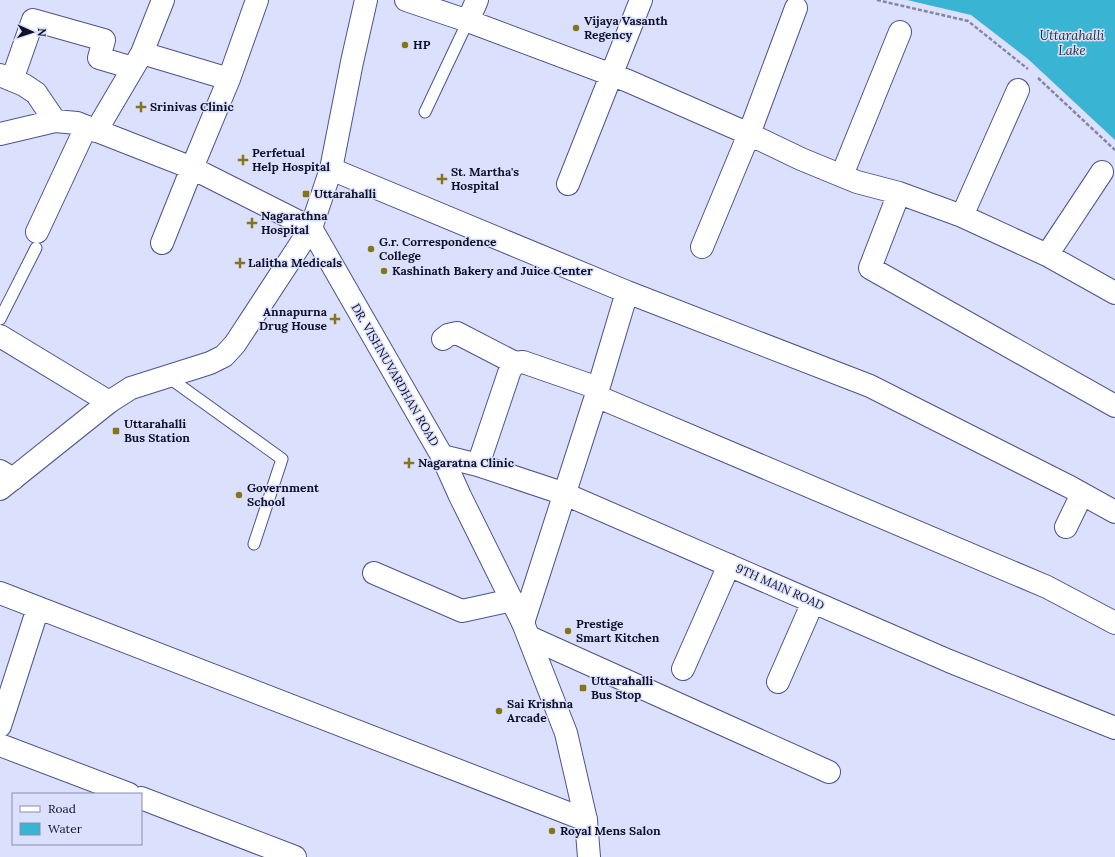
<svg xmlns="http://www.w3.org/2000/svg" width="1115" height="857" viewBox="0 0 1115 857" font-family="Lora,serif">
  <style>
    .water { fill: #39b5d3 }
    .lines { fill: none; stroke-linecap: round; stroke-linejoin: round }
    .lane-casing { stroke: #4d5290; stroke-width: 13 }
    .street-casing { stroke: #4d5290; stroke-width: 24 }
    .secondary-casing { stroke: #4d5290; stroke-width: 24 }
    .path { stroke: #8386a2; stroke-width: 2.5; stroke-dasharray: 4 2; stroke-linecap: butt }
    .lane { stroke: #fff; stroke-width: 11 }
    .street { stroke: #fff; stroke-width: 22 }
    .secondary { stroke: #fff; stroke-width: 22 }
    .poi-dot { fill: #867518; stroke: #dbe0fd; stroke-width: 1.5 }
    .labels { text-anchor: middle; stroke-width: 3; stroke-linejoin: round; paint-order: stroke }
    .poi-label { font-size: 12px; font-weight: bold; fill: #0f112a; stroke: #dbe0fd; text-anchor: start }
    .street-label { font-size: 12px; fill: #0f112a; stroke: #dbe0fd }
    .water-label { font-size: 13px; font-style: italic; fill: #173138; stroke: #dbe0fd }
  </style>
  <rect width="100%" height="100%" fill="#dbe0fd"/>
  <!-- water -->
  <path class="water" d="M 907,0 L 1115,0 L 1115,140 L 1028,59 L 971,15 Z"/>
  <g class="lines">
    <defs>
      <path id="lane" d="M 425,112 L 468,21
        M 0,319 L 36,248
        M 168,377 L 282,459 L 254,544"/>
      <path id="street" d="M 406,0 L 468,21 L 628,81 L 749,134 L 801,159 L 857,182 L 899,193 L 962,216 L 1047,255 L 1115,293
        M 468,21 L 477,0
        M 142,53 L 229,79
        M 0,75 L 24,85 L 36,93 L 55,121
        M 12,80 L 33,20 L 104,40 L 99,58 L 133,68
        M 96,131 L 142,53 L 163,0
        M 0,134 L 55,121 L 77,123 L 192,168 L 311,228
        M 331,169 L 627,292 L 870,386 L 1070,487 L 1115,512
        M 842,175 L 900,32
        M 568,184 L 641,0
        M 899,193 L 870,268 L 1115,406
        M 962,216 L 1018,90
        M 37,232 L 86,127
        M 162,243 L 192,168 L 229,79 L 257,0
        M 702,247 L 749,134 L 796,8
        M 1047,255 L 1102,172
        M 0,336 L 109,402
        M 443,339 L 448,335 L 457,333 L 515,363
        M 596,396 L 1047,587 L 1115,623
        M 442,456 L 478,465 L 565,494 L 949,661 L 1115,728
        M 478,465 L 510,370 L 515,363 L 523,362 L 598,388
        M 0,471 L 13,479
        M 1066,527 L 1082,494
        M 374,573 L 462,611 L 512,600
        M 0,593 L 586,820
        M 523,623 L 596,396 L 627,292
        M 529,637 L 829,772
        M 683,669 L 729,565
        M 778,682 L 813,602
        M 0,726 L 38,608
        M 0,745 L 129,794
        M 141,798 L 295,857"/>
      <path id="secondary" d="M 311,228 L 442,456 L 460,496 L 523,623 L 566,733 L 586,820 L 589,857
        M 0,489 L 109,402 L 131,388 L 210,363 L 224,356 L 235,344 L 311,228 L 331,169 L 352,62 L 366,0"/>
    </defs>
    <!-- lane casing -->
    <use href="#lane" class="lane-casing"/>
    <!-- street casing -->
    <use href="#street" class="street-casing"/>
    <!-- secondary casing -->
    <use href="#secondary" class="secondary-casing"/>
    <!-- path -->
    <path class="path" d="M 877,0 L 968,21 L 1028,69
      M 1038,78 L 1115,150"/>
    <!-- lane -->
    <use href="#lane" class="lane"/>
    <!-- street -->
    <use href="#street" class="street"/>
    <!-- secondary -->
    <use href="#secondary" class="secondary"/>
  </g>
  <!-- markers -->
  <g class="poi-dot">
    <circle cx="576" cy="28" r="4"/>
    <circle cx="405" cy="45" r="4"/>
    <path d="M139 101h4v4h4v4h-4v4h-4v-4h-4v-4h4z"/>
    <path d="M241 154h4v4h4v4h-4v4h-4v-4h-4v-4h4z"/>
    <path d="M440 173h4v4h4v4h-4v4h-4v-4h-4v-4h4z"/>
    <rect x="302" y="190" width="8" height="8" rx="2"/>
    <path d="M250 217h4v4h4v4h-4v4h-4v-4h-4v-4h4z"/>
    <circle cx="371" cy="249" r="4"/>
    <path d="M238 257h4v4h4v4h-4v4h-4v-4h-4v-4h4z"/>
    <circle cx="384" cy="271" r="4"/>
    <path d="M333 313h4v4h4v4h-4v4h-4v-4h-4v-4h4z"/>
    <rect x="112" y="427" width="8" height="8" rx="2"/>
    <path d="M407 457h4v4h4v4h-4v4h-4v-4h-4v-4h4z"/>
    <circle cx="239" cy="495" r="4"/>
    <circle cx="568" cy="631" r="4"/>
    <rect x="579" y="684" width="8" height="8" rx="2"/>
    <circle cx="499" cy="711" r="4"/>
    <circle cx="552" cy="831" r="4"/>
  </g>
  <g class="labels">
    <!-- poi labels -->
    <g class="poi-label">
      <text x="584" y="25">Vijaya Vasanth<tspan x="584" dy="14">Regency</tspan></text>
      <text x="413" y="49">HP</text>
      <text x="150" y="111">Srinivas Clinic</text>
      <text x="252" y="157">Perfetual<tspan x="252" dy="14">Help Hospital</tspan></text>
      <text x="451" y="176">St. Martha's<tspan x="451" dy="14">Hospital</tspan></text>
      <text x="314" y="198">Uttarahalli</text>
      <text x="261" y="220">Nagarathna<tspan x="261" dy="14">Hospital</tspan></text>
      <text x="379" y="246">G.r. Correspondence<tspan x="379" dy="14">College</tspan></text>
      <text x="248" y="267">Lalitha Medicals</text>
      <text x="392" y="275">Kashinath Bakery and Juice Center</text>
      <text x="327" y="316" text-anchor="end">Annapurna<tspan x="327" dy="14">Drug House</tspan></text>
      <text x="124" y="428">Uttarahalli<tspan x="124" dy="14">Bus Station</tspan></text>
      <text x="418" y="467">Nagaratna Clinic</text>
      <text x="247" y="492">Government<tspan x="247" dy="14">School</tspan></text>
      <text x="576" y="628">Prestige<tspan x="576" dy="14">Smart Kitchen</tspan></text>
      <text x="591" y="685">Uttarahalli<tspan x="591" dy="14">Bus Stop</tspan></text>
      <text x="507" y="708">Sai Krishna<tspan x="507" dy="14">Arcade</tspan></text>
      <text x="560" y="835">Royal Mens Salon</text>
    </g>
    <!-- street labels -->
    <g class="street-label">
      <text transform="translate(395 375) rotate(60)" y="4">DR. VISHNUVARDHAN ROAD</text>
      <text transform="translate(780 587) rotate(24)" y="4">9TH MAIN ROAD</text>
    </g>
    <!-- water labels -->
    <g class="water-label">
      <text x="1072" y="40">Uttarahalli<tspan x="1072" dy="15">Lake</tspan></text>
    </g>
  </g>
  <!-- legend -->
  <rect x="12" y="793" width="130" height="52" fill="#dbe0fd" stroke="#898da9"/>
  <rect x="20" y="806" width="20" height="6" fill="#ffffff" stroke="#898da9"/>
  <text x="48" y="813" font-size="12" fill="#0f112a">Road</text>
  <rect x="20" y="823" width="20" height="12" fill="#39b5d3" stroke="#898da9"/>
  <text x="48" y="833" font-size="12" fill="#0f112a">Water</text>
  <!-- north arrow -->
  <g transform="translate(32 32) rotate(93)" stroke="#dbe0fd" stroke-width="3" paint-order="stroke">
  <path d="M0-3L7 15L0 10L-7 15Z" fill="#0f112a"/>
  <text y="-6" font-size="11" font-weight="bold" text-anchor="middle" fill="#0f112a">N</text>
  </g>
</svg>
